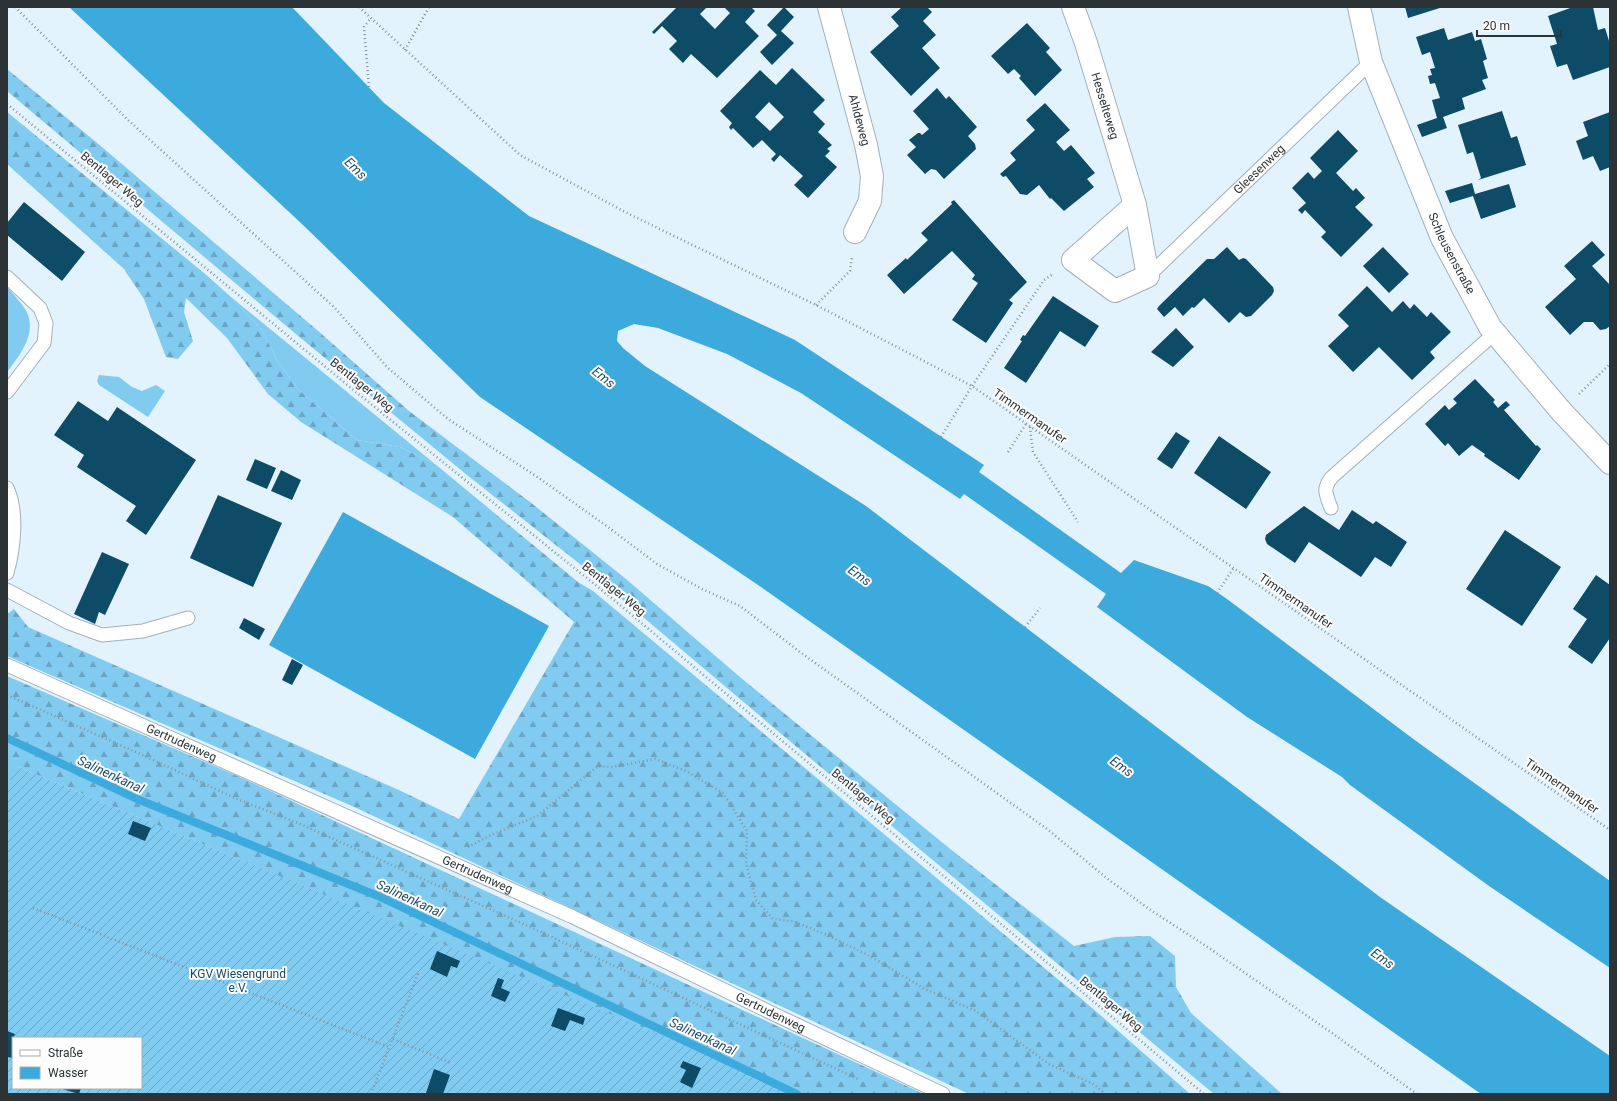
<svg xmlns="http://www.w3.org/2000/svg" width="1617" height="1101" viewBox="0 0 1617 1101" font-family="Roboto,sans-serif">
  <style>
    .grass { fill: #81caf0 }
    .forest { fill: url(#forest-firs) }
    .garden { fill: url(#garden-furrows); fill-rule: evenodd }
    .water { fill: #3caadd }
    .lines { fill: none; stroke-linecap: round; stroke-linejoin: round }
    .stream { stroke: #3caadd; stroke-width: 8 }
    .building { fill: #0e4b66; fill-rule: evenodd }
    .lane-casing { stroke: #a1b1bb; stroke-width: 15 }
    .street-casing { stroke: #a1b1bb; stroke-width: 24 }
    .path { stroke: #87939a; stroke-width: 2.5; stroke-dasharray: 1 3; stroke-linecap: butt }
    .lane { stroke: #fff; stroke-width: 13 }
    .street { stroke: #fff; stroke-width: 22 }
    .labels { text-anchor: middle; stroke-width: 4; stroke-linejoin: round; paint-order: stroke }
    .street-label { font-size: 12px; fill: #2c3336; stroke: #fdfdfd }
    .park-label { font-size: 12px; fill: #1e4b61; stroke: #fdfdfd }
    .water-label { font-size: 13px; font-style: italic; fill: #234f65; stroke: #fdfdfd }
  </style>
  <defs>
    <pattern id="forest-firs" width="22" height="20" patternUnits="userSpaceOnUse"><rect width="22" height="20" fill="#81caf0"/><path d="M5 1l3.5 6h-7zM16 11l3.5 6h-7z" fill="#6aa5c3"/></pattern>
    <pattern id="garden-furrows" width="10" height="10" patternUnits="userSpaceOnUse"><rect width="10" height="10" fill="#81caf0"/><path d="M-1 1l2-2M0 10L10 0M9 11l2-2" fill="none" stroke="#6aa5c3"/></pattern>
  </defs>
  <rect width="100%" height="100%" fill="#e2f3fd"/>
  <!-- grass -->
  <path class="grass" d="M 7,287 C 13,294 20,301 25,309 C 39,331 20,355 7,372 Z
    M 231,297 L 435,464 L 400,447 L 357,440 L 299,390 L 278,362 L 262,330 Z
    M 99,375 L 119,377 L 132,387 L 142,391 L 156,385 L 165,391 L 148,417 L 99,385 L 97,381 Z
    M 7,754 L 20,760 L 7,792 Z"/>
  <!-- forest -->
  <path class="forest" d="M 7,69 L 96,142 L 317,330 L 409,411 L 530,502 L 626,579 L 741,678 L 949,848 L 1074,946 L 1115,937 L 1150,936 L 1175,956 L 1176,987 L 1191,1013 L 1282,1094 L 1214,1094 L 792,743 L 585,568 L 467,475 L 297,335 L 7,91 Z
    M 7,112 L 204,273 L 231,297 L 262,330 L 278,362 L 299,390 L 357,440 L 400,447 L 435,464 L 578,582 L 593,591 L 1091,1007 L 1190,1094 L 969,1094 L 352,806 L 7,656 L 7,614 L 14,609 L 28,627 L 401,791 L 459,819 L 574,622 L 453,517 L 301,422 L 268,394 L 227,338 L 186,298 L 184,312 L 193,341 L 178,359 L 166,357 L 144,299 L 124,269 L 7,164 Z
    M 7,676 L 242,778 L 924,1094 L 764,1094 L 436,942 L 16,766 L 7,762 Z"/>
  <!-- garden -->
  <path class="garden" d="M 16,766 L 747,1071 L 796,1094 L 7,1094 L 7,788 ZM 13,1038 L 141,1038 L 141,1088 L 13,1088 Z"/>
  <!-- water -->
  <path class="water" d="M 69,7 L 292,7 L 384,103 L 529,216 L 795,340 L 984,465 L 979,472 L 1121,573 L 1134,560 L 1208,586 L 1227,599 L 1412,738 L 1610,881 L 1610,968 L 1489,886 L 1350,785 L 1342,777 L 1247,717 L 1097,607 L 1106,594 L 964,494 L 960,499 L 801,393 L 727,354 L 658,328 L 634,324 L 618,331 L 617,341 L 623,348 L 645,366 L 866,506 L 1380,897 L 1610,1056 L 1610,1094 L 1481,1094 L 761,587 L 480,397 L 303,225 Z
    M 343,512 L 549,626 L 475,759 L 269,645 Z"/>
  <g class="lines">
    <!-- stream -->
    <path class="stream" d="M 7,738 L 137,799 L 378,896 L 797,1094"/>
  </g>
  <!-- building -->
  <path class="building" d="M 677,7 L 707,7 L 700,14 L 715,29 L 730,13 L 724,7 L 751,7 L 755,11 L 745,22 L 759,36 L 717,78 L 691,54 L 683,63 L 669,49 L 677,41 L 662,26 L 654,34 L 652,32 Z
    M 784,7 L 794,17 L 781,31 L 794,43 L 772,65 L 760,52 L 777,35 L 767,25 Z
    M 902,7 L 927,7 L 932,12 L 923,21 L 936,35 L 922,48 L 940,68 L 911,96 L 870,52 L 899,26 L 891,17 Z
    M 1405,7 L 1443,7 L 1408,18 Z
    M 1573,7 L 1593,7 L 1598,30 L 1605,28 L 1610,44 L 1610,67 L 1573,80 L 1567,64 L 1557,67 L 1550,46 L 1557,44 L 1548,16 Z
    M 1027,23 L 1050,48 L 1046,52 L 1062,70 L 1035,96 L 1019,78 L 1021,76 L 1014,69 L 1008,74 L 991,56 Z
    M 1444,28 L 1448,40 L 1472,32 L 1475,41 L 1481,39 L 1487,59 L 1483,61 L 1488,78 L 1482,80 L 1486,89 L 1462,98 L 1465,109 L 1443,117 L 1447,128 L 1422,137 L 1417,125 L 1437,118 L 1432,100 L 1440,98 L 1435,83 L 1430,84 L 1428,76 L 1432,75 L 1430,69 L 1435,68 L 1430,52 L 1422,55 L 1416,37 Z
    M 792,68 L 825,100 L 813,112 L 825,124 L 818,132 L 832,145 L 827,149 L 830,151 L 825,156 L 837,167 L 808,198 L 794,185 L 803,176 L 780,155 L 774,162 L 771,159 L 776,154 L 762,140 L 753,148 L 733,128 L 731,130 L 729,127 L 732,123 L 720,111 L 760,70 L 776,85 ZM 769,102 L 784,117 L 770,131 L 755,117 Z
    M 937,88 L 946,99 L 949,96 L 977,127 L 968,136 L 975,144 L 976,149 L 944,179 L 936,170 L 931,169 L 925,174 L 907,155 L 916,147 L 909,140 L 918,133 L 920,133 L 922,135 L 929,129 L 913,111 Z
    M 1045,103 L 1070,130 L 1056,142 L 1064,151 L 1071,145 L 1095,173 L 1087,179 L 1094,187 L 1064,211 L 1051,198 L 1050,199 L 1039,185 L 1027,195 L 1020,194 L 1006,176 L 1003,177 L 1000,174 L 1016,160 L 1010,153 L 1035,130 L 1026,120 Z
    M 1502,111 L 1511,138 L 1517,136 L 1526,165 L 1478,180 L 1481,178 L 1473,152 L 1467,154 L 1458,125 Z
    M 1610,112 L 1610,167 L 1600,171 L 1593,156 L 1583,160 L 1576,141 L 1588,136 L 1583,122 Z
    M 1338,130 L 1358,151 L 1336,173 L 1353,191 L 1356,188 L 1365,198 L 1355,207 L 1373,225 L 1341,257 L 1321,237 L 1326,232 L 1305,210 L 1302,214 L 1298,210 L 1306,203 L 1292,188 L 1308,172 L 1314,179 L 1322,171 L 1310,158 Z
    M 1472,183 L 1475,194 L 1509,184 L 1516,207 L 1481,219 L 1473,196 L 1450,203 L 1445,191 Z
    M 954,200 L 1027,282 L 1009,300 L 1013,303 L 986,343 L 952,320 L 978,283 L 972,279 L 975,275 L 952,251 L 904,294 L 887,275 L 906,258 L 907,260 L 928,240 L 921,233 L 952,204 L 951,202 Z
    M 24,202 L 85,252 L 62,281 L 7,235 L 7,223 Z
    M 1592,241 L 1605,255 L 1592,266 L 1610,285 L 1610,326 L 1606,329 L 1600,330 L 1593,322 L 1584,322 L 1570,335 L 1545,307 L 1576,279 L 1564,266 Z
    M 1227,247 L 1239,260 L 1243,258 L 1246,259 L 1273,287 L 1274,291 L 1272,295 L 1251,316 L 1246,317 L 1240,312 L 1229,323 L 1204,298 L 1194,308 L 1192,307 L 1183,316 L 1175,307 L 1164,317 L 1157,309 L 1159,306 L 1207,259 L 1214,259 Z
    M 1383,247 L 1409,274 L 1389,293 L 1363,266 Z
    M 1367,286 L 1392,312 L 1403,301 L 1410,309 L 1414,304 L 1427,317 L 1431,312 L 1451,332 L 1430,352 L 1435,358 L 1412,380 L 1379,347 L 1353,372 L 1328,346 L 1349,326 L 1338,315 Z
    M 1053,296 L 1099,326 L 1085,347 L 1060,331 L 1026,383 L 1004,368 L 1022,341 L 1020,340 L 1023,335 L 1025,336 Z
    M 1176,328 L 1194,347 L 1173,367 L 1151,352 Z
    M 1475,379 L 1495,400 L 1493,402 L 1498,408 L 1506,401 L 1510,405 L 1504,410 L 1536,446 L 1537,445 L 1541,449 L 1519,480 L 1484,456 L 1485,454 L 1472,445 L 1459,456 L 1448,443 L 1445,446 L 1425,424 L 1445,405 L 1449,410 L 1457,403 L 1453,399 Z
    M 78,401 L 108,421 L 117,407 L 196,460 L 146,535 L 126,521 L 136,506 L 77,467 L 84,455 L 54,435 Z
    M 1176,432 L 1190,441 L 1172,469 L 1157,459 Z
    M 1219,436 L 1271,472 L 1246,509 L 1194,473 Z
    M 255,459 L 276,468 L 267,489 L 246,480 Z
    M 281,470 L 301,480 L 292,500 L 271,491 Z
    M 218,495 L 282,523 L 253,587 L 190,558 Z
    M 1304,506 L 1339,530 L 1352,510 L 1373,524 L 1376,521 L 1407,542 L 1391,567 L 1375,557 L 1361,577 L 1309,542 L 1295,563 L 1267,544 L 1265,539 L 1266,535 Z
    M 1505,530 L 1561,567 L 1522,626 L 1466,589 Z
    M 102,552 L 129,564 L 105,615 L 99,612 L 95,624 L 74,614 Z
    M 1596,575 L 1610,585 L 1610,638 L 1592,664 L 1568,647 L 1587,619 L 1573,609 Z
    M 244,618 L 265,629 L 259,640 L 239,628 Z
    M 292,659 L 303,665 L 292,685 L 282,680 Z
    M 133,821 L 151,828 L 145,841 L 128,834 Z
    M 437,951 L 460,961 L 457,968 L 451,966 L 447,977 L 430,969 Z
    M 498,978 L 504,980 L 501,988 L 510,992 L 505,1002 L 491,996 Z
    M 558,1008 L 585,1018 L 583,1025 L 570,1020 L 565,1031 L 551,1026 Z
    M 7,1031 L 15,1034 L 13,1038 L 13,1058 L 7,1057 Z
    M 683,1061 L 701,1068 L 692,1088 L 680,1082 L 686,1070 L 680,1067 Z
    M 434,1069 L 450,1075 L 443,1094 L 426,1093 Z
    M 59,1088 L 81,1088 L 79,1094 Z"/>
  <g class="lines">
    <defs>
      <g id="lane">
        <path id="s1" d="M 1148,276 L 1371,62"/>
        <path d="M 7,277 L 40,308 L 46,323 L 44,343 L 7,392"/>
        <path d="M 7,488 C 18,511 14,548 7,573"/>
        <path d="M 1331,508 C 1326,494 1322,489 1332,477 L 1495,333"/>
        <path d="M 7,590 L 69,623 L 102,635 L 143,631 L 188,618"/>
        <path id="s2" d="M 7,665 L 573,917 L 780,1017 L 943,1094"/>
      </g>
      <g id="street">
        <path id="s3" d="M 829,7 L 866,145 L 872,176 L 870,201 L 855,232"/>
        <path id="s4" d="M 1073,7 L 1086,43 L 1135,205 L 1148,276 L 1115,291 L 1073,260 L 1135,205"/>
        <path id="s5" d="M 1359,7 L 1371,62 L 1442,238 L 1490,327 L 1561,411 L 1610,463"/>
      </g>
    </defs>
    <!-- lane casing -->
    <use href="#lane" class="lane-casing"/>
    <!-- street casing -->
    <use href="#street" class="street-casing"/>
    <!-- path -->
    <path class="path" d="M 15,7 L 128,120 L 334,307 L 388,368 L 448,419 L 536,476 L 608,527 L 657,564 L 702,589 L 740,606 L 800,652 L 1047,829 L 1109,880 L 1152,911 L 1206,946 L 1332,1033 L 1417,1094
      M 359,7 L 520,155 L 625,212 L 816,305 L 972,386 L 1610,830
      M 405,50 L 429,7
      M 369,87 L 364,27 L 371,18
      M 7,104 L 351,388 L 614,600 L 1204,1094
      M 816,305 L 850,271 L 852,257
      M 1579,394 L 1610,364
      M 1030,427 L 1033,452 L 1078,522
      M 941,437 L 972,386 L 1044,280 L 1053,274
      M 1008,452 L 1026,424
      M 1217,593 L 1233,569
      M 1025,627 L 1040,608
      M 7,695 L 138,753 L 237,799 L 298,823 L 530,927 L 858,1079
      M 468,847 L 489,836 L 537,816 L 598,766 L 613,767 L 655,759 L 686,771 L 723,793 L 747,831 L 746,864 L 756,900 L 773,919 L 793,921 L 827,935 L 870,956 L 925,989 L 976,1011 L 1049,1064 L 1095,1085 L 1105,1094
      M 33,908 L 389,1047
      M 393,1039 L 451,1063
      M 371,1094 L 419,971"/>
    <!-- lane -->
    <use href="#lane" class="lane"/>
    <!-- street -->
    <use href="#street" class="street"/>
  </g>
  <g class="labels">
    <!-- street labels -->
    <g class="street-label">
      <text dy="4" stroke="none"><textPath href="#s4" startOffset="104">Hesselteweg</textPath></text>
      <text dy="4" stroke="none"><textPath href="#s3" startOffset="117">Ahldeweg</textPath></text>
      <text dy="4" stroke="none"><textPath href="#s1" startOffset="154">Gleesenweg</textPath></text>
      <text transform="translate(112 179) rotate(40)" y="4">Bentlager Weg</text>
      <text dy="4" stroke="none"><textPath href="#s5" startOffset="264">Schleusenstraße</textPath></text>
      <text transform="translate(362 385) rotate(39)" y="4">Bentlager Weg</text>
      <text transform="translate(1030 416) rotate(35)" y="4">Timmermanufer</text>
      <text transform="translate(614 589) rotate(39)" y="4">Bentlager Weg</text>
      <text transform="translate(1296 601) rotate(35)" y="4">Timmermanufer</text>
      <text dy="4" stroke="none"><textPath href="#s2" startOffset="191">Gertrudenweg</textPath></text>
      <text transform="translate(1562 786) rotate(35)" y="4">Timmermanufer</text>
      <text transform="translate(863 796) rotate(40)" y="4">Bentlager Weg</text>
      <text dy="4" stroke="none"><textPath href="#s2" startOffset="515">Gertrudenweg</textPath></text>
      <text transform="translate(1111 1004) rotate(40)" y="4">Bentlager Weg</text>
      <text dy="4" stroke="none"><textPath href="#s2" startOffset="839">Gertrudenweg</textPath></text>
    </g>
    <!-- park labels -->
    <g class="park-label">
      <text x="238" y="978">KGV Wiesengrund<tspan x="238" dy="14">e.V.</tspan></text>
    </g>
    <!-- water labels -->
    <g class="water-label">
      <text transform="translate(356 168) rotate(44)" y="5">Ems</text>
      <text transform="translate(604 377) rotate(39)" y="5">Ems</text>
      <text transform="translate(860 575) rotate(36)" y="5">Ems</text>
      <text transform="translate(1122 766) rotate(36)" y="5">Ems</text>
      <text transform="translate(111 774) rotate(25)" y="5">Salinenkanal</text>
      <text transform="translate(410 898) rotate(25)" y="5">Salinenkanal</text>
      <text transform="translate(1383 958) rotate(36)" y="5">Ems</text>
      <text transform="translate(703 1036) rotate(25)" y="5">Salinenkanal</text>
    </g>
  </g>
  <!-- border -->
  <rect width="1617" height="1101" fill="none" stroke="#2c3336" stroke-width="16"/>
  <!-- legend -->
  <rect x="12" y="1037" width="130" height="52" fill="#fdfdfd" stroke="#a9acad"/>
  <rect x="20" y="1050" width="20" height="6" fill="#ffffff" stroke="#a9acad"/>
  <text x="48" y="1057" font-size="12" fill="#2c3336">Straße</text>
  <rect x="20" y="1067" width="20" height="12" fill="#3caadd" stroke="#a9acad"/>
  <text x="48" y="1077" font-size="12" fill="#2c3336">Wasser</text>
  <!-- scale -->
  <path d="M1477 30v6h84v-6" fill="none" stroke="#2c3336" stroke-width="2"/>
  <text x="1483" y="30" font-size="12" fill="#2c3336" stroke="#fdfdfd" stroke-width="3" paint-order="stroke">20 m</text>
</svg>
